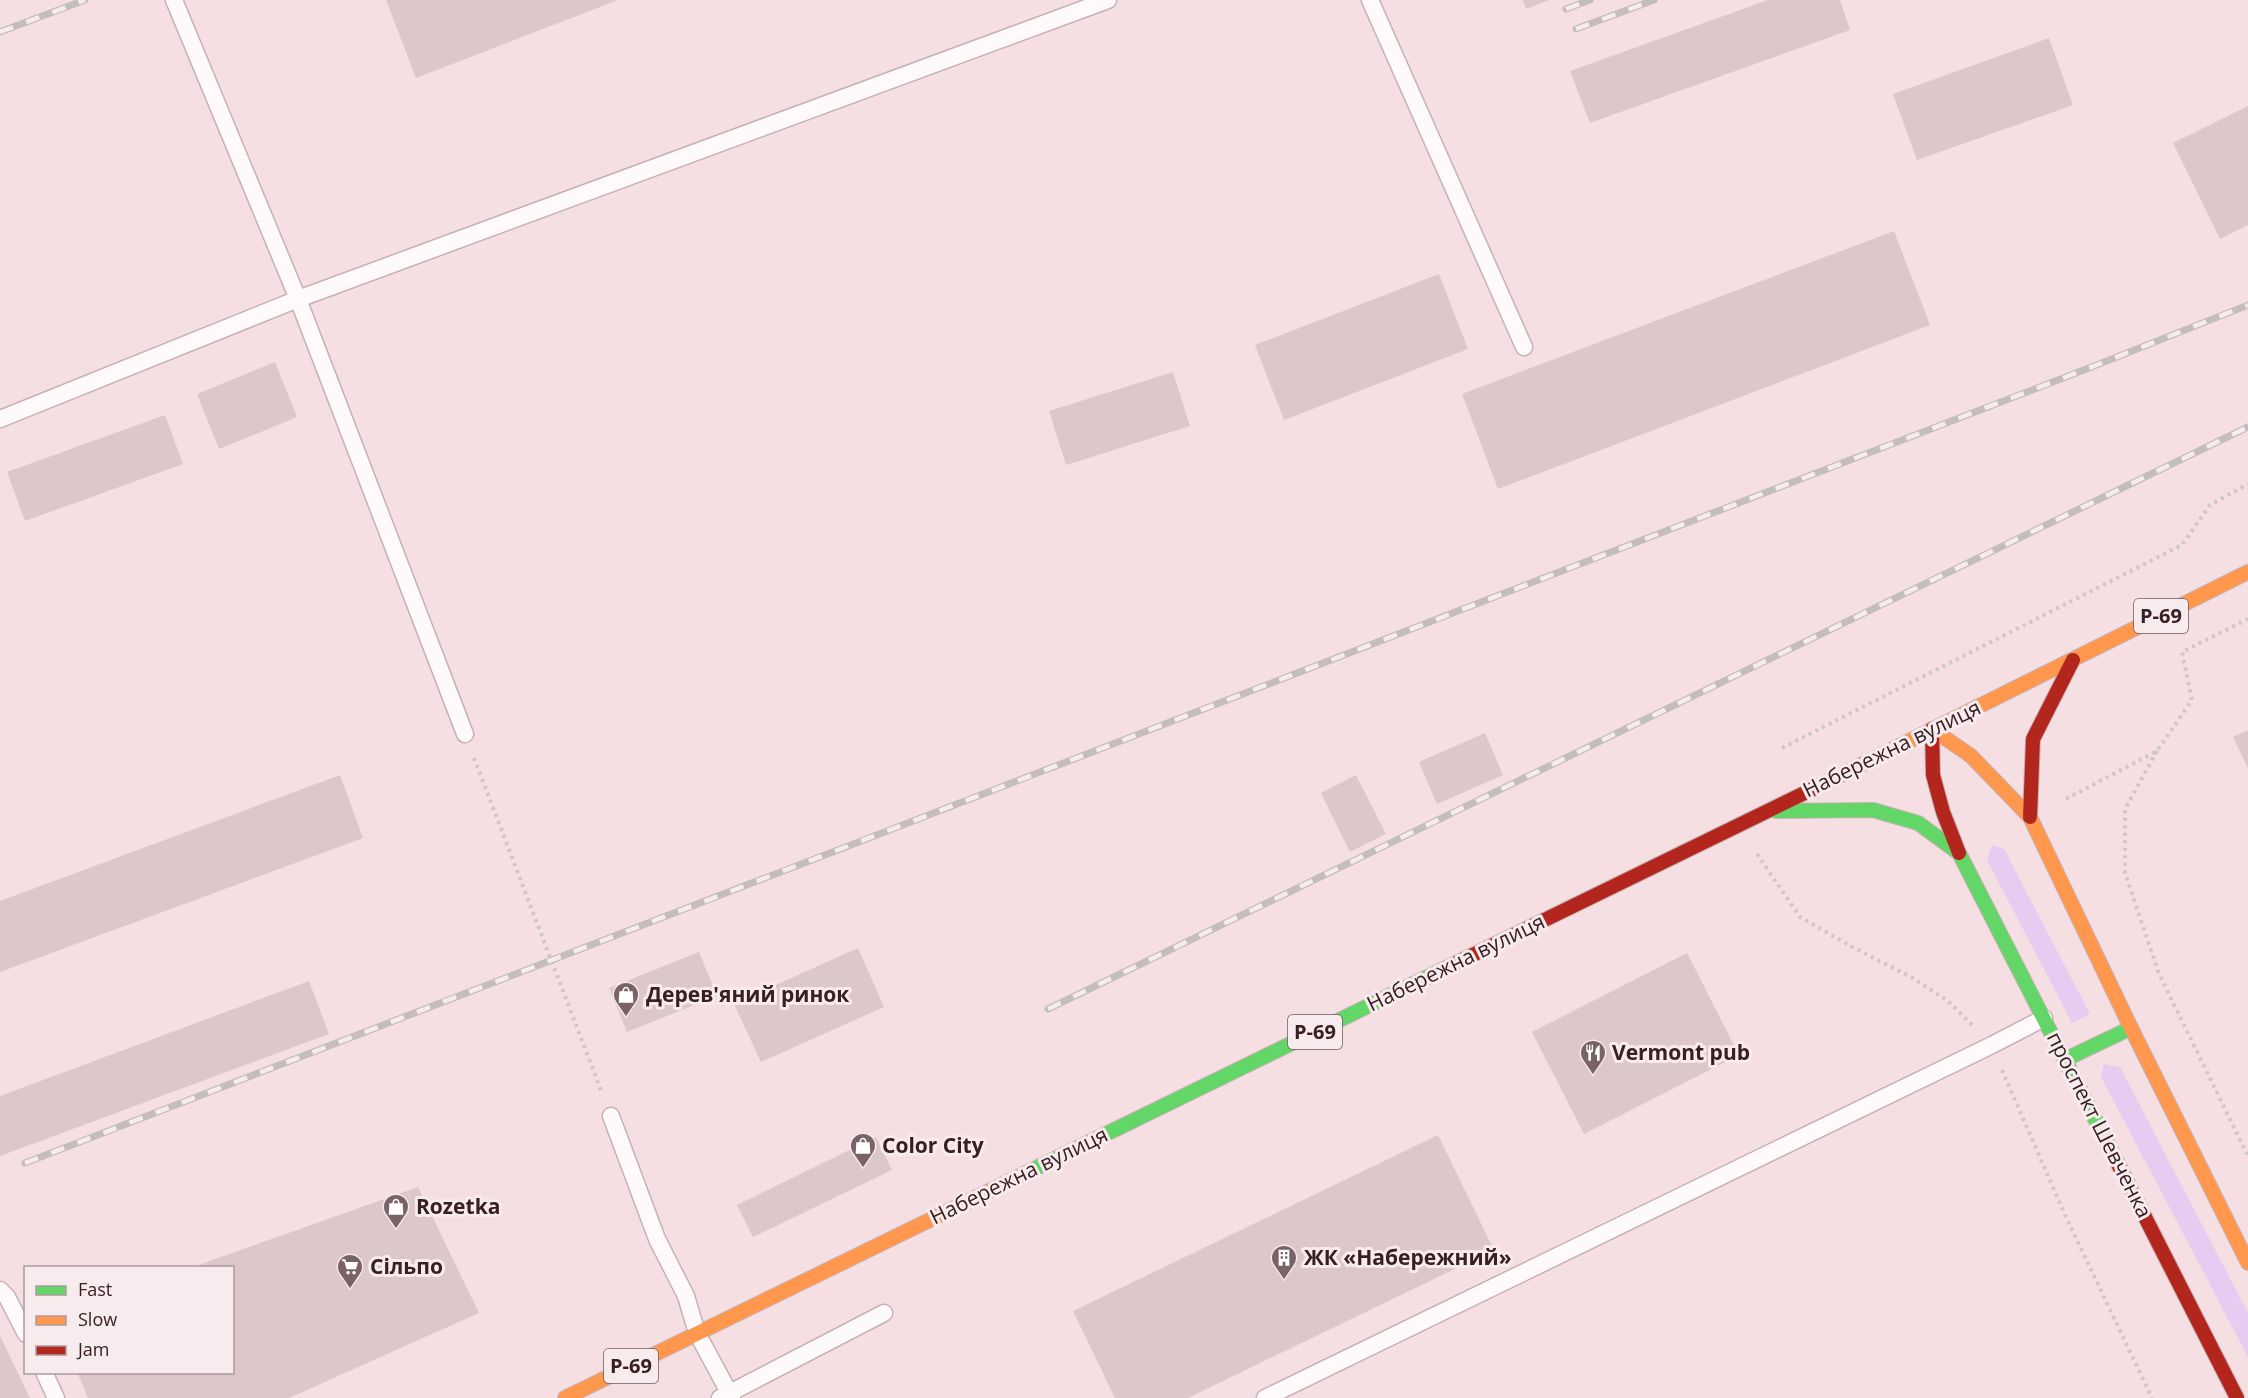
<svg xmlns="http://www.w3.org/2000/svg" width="2248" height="1398" viewBox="0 0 2248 1398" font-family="'Open Sans',sans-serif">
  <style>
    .green { fill: #e8cbf0 }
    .building { fill: #dcc7ca }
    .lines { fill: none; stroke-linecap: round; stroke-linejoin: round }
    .lane-casing { stroke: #c6b1b4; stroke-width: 19 }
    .fast-casing { stroke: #c6b1b4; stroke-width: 16 }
    .slow-casing { stroke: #c6b1b4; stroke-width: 16 }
    .jam-casing { stroke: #c6b1b4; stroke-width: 16 }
    .path { stroke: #cfc6c8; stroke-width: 4; stroke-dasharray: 3 4.5; stroke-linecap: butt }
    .lane { stroke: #fefafb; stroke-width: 16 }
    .fast { stroke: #63d668; stroke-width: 14 }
    .slow { stroke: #ff974d; stroke-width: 14 }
    .jam { stroke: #b3261e; stroke-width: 14 }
    .rail-casing { stroke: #c3bdbd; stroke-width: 7 }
    .rail { stroke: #f8ebed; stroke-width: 4.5; stroke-dasharray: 14; stroke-linecap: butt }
    .labels { text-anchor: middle; stroke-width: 6; stroke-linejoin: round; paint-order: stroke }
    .shield { fill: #f8ebed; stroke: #715d60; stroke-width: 1.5 }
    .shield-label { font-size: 20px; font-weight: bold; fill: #372024 }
    .street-label { font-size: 21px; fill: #372024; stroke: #f8ebed }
    .poi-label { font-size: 21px; font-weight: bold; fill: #372024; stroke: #f8ebed; text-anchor: start }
  </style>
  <rect width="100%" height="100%" fill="#f5dfe2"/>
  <!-- green -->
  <path class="green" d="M 1992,845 L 2004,849 L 2090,1014 L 2072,1023 L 1987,860 Z
    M 2104,1064 L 2120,1067 L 2248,1313 L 2248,1357 L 2101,1077 Z"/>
  <!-- building -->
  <path class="building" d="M 386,0 L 618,0 L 416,78 Z
    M 1523,0 L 1549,0 L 1526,9 Z
    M 1768,0 L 1840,0 L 1850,30 L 1590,123 L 1570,71 Z
    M 2049,38 L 2073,105 L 1917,160 L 1893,94 Z
    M 2248,106 L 2248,225 L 2220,239 L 2173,143 Z
    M 1894,231 L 1930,325 L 1498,489 L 1462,394 Z
    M 1439,274 L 1468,349 L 1284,420 L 1255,345 Z
    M 275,362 L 297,417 L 219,449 L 197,394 Z
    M 1173,372 L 1190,426 L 1066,465 L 1049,411 Z
    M 165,415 L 183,464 L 25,521 L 7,472 Z
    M 2248,730 L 2248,768 L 2233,737 Z
    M 1485,733 L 1503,775 L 1437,804 L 1419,762 Z
    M 340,775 L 363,838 L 0,972 L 0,901 Z
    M 1356,775 L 1386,834 L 1350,852 L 1321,793 Z
    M 858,948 L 884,1007 L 761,1062 L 734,1004 Z
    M 699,952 L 717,996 L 627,1032 L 609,988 Z
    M 1687,953 L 1739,1055 L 1584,1134 L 1532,1032 Z
    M 309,981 L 329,1034 L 0,1156 L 0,1096 Z
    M 1438,1135 L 1494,1250 L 1188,1398 L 1115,1398 L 1073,1311 Z
    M 876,1137 L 892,1170 L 753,1237 L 737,1205 Z
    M 418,1187 L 479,1313 L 289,1398 L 88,1398 L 77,1372 L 232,1372 L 232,1268 L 193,1267 Z
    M 0,1336 L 30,1398 L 0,1398 Z"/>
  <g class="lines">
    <defs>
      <path id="lane" d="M 174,0 L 298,299 L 465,734
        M 1370,0 L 1524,347
        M 0,419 L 298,299 L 1108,0
        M 611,1116 L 657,1239 L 686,1296 L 697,1333 L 732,1398
        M 0,1290 L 7,1297 L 26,1334
        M 44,1372 L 56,1398
        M 720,1398 L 884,1313
        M 1265,1398 L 1992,1045 L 2044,1018"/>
      <path id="fast" d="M 1776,811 L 1873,810 L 1918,823 L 1959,853
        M 1959,853 L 2117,1162
        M 2066,1059 L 2131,1028
        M 1024,1174 L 1444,969"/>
      <path id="slow" d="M 1932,729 L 1971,756 L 2030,817
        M 1823,784 L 2248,572
        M 2030,817 L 2131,1028 L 2248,1263
        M 565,1398 L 1024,1174"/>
      <path id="jam" d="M 1932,729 L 1933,775 L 1943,812 L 1959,853
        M 2030,817 L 2033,739 L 2073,660
        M 1444,969 L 1823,784
        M 2117,1162 L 2237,1398"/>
    </defs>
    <!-- lane casing -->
    <use href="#lane" class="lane-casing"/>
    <!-- fast casing -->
    <use href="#fast" class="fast-casing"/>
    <!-- slow casing -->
    <use href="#slow" class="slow-casing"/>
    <!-- jam casing -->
    <use href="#jam" class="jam-casing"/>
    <!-- path -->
    <path class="path" d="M 1782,748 L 2182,545 L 2210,505 L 2248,484
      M 2157,751 L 2125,809 L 2125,873 L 2159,974 L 2248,1156
      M 474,758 L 602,1093
      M 2066,799 L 2157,751 L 2192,700 L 2182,652 L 2248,619
      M 1757,854 L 1800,917 L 1856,949 L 1911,977 L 1948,1001 L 1972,1025
      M 2002,1070 L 2065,1215 L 2152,1398"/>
    <!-- lane -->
    <use href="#lane" class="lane"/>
    <!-- fast -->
    <use href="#fast" class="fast"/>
    <!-- slow -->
    <use href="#slow" class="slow"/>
    <!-- jam -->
    <use href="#jam" class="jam"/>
    <defs>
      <path id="rail" d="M 1566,9 L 1590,0
        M 1576,29 L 1654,0
        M 0,32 L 85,0
        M 1048,1009 L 2248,427
        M 25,1163 L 2089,368 L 2248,305"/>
    </defs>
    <!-- rail casing -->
    <use href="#rail" class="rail-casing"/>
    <!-- rail -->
    <use href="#rail" class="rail"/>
  </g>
  <!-- icons -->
  <defs>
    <symbol id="shop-pin" viewBox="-11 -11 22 30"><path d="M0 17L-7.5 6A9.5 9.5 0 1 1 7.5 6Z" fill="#7a6366" stroke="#f8ebed"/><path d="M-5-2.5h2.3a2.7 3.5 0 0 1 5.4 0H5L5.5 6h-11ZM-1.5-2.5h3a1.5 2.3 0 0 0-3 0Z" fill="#fff"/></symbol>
    <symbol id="restaurant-pin" viewBox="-11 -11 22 30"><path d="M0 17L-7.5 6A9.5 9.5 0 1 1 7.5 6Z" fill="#7a6366" stroke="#f8ebed"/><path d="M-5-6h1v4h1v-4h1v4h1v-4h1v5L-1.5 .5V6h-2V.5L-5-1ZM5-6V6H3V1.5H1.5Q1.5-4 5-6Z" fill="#fff"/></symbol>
    <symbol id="building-pin" viewBox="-11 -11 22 30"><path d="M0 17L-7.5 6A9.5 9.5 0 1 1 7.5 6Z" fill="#7a6366" stroke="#f8ebed"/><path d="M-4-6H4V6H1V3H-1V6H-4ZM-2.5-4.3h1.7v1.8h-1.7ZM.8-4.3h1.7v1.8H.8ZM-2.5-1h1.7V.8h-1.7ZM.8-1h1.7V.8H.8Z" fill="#fff"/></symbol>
    <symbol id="supermarket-pin" viewBox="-11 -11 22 30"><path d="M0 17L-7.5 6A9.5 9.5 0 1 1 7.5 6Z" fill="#7a6366" stroke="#f8ebed"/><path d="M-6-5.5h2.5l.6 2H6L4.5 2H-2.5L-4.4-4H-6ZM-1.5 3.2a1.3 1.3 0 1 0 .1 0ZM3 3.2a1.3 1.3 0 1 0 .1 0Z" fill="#fff"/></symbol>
  </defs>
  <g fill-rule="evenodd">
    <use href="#shop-pin" x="611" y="980" width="30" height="40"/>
    <use href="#restaurant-pin" x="1578" y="1038" width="30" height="40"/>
    <use href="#shop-pin" x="848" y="1131" width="30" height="40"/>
    <use href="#shop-pin" x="381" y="1192" width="30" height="40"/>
    <use href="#building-pin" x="1269" y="1243" width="30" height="40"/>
    <use href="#supermarket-pin" x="335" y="1252" width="30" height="40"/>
  </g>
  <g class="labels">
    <!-- shield labels -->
    <g class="shield">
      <rect x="2134" y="599" width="54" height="34" rx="4.5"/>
      <rect x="1288" y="1015" width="54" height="34" rx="4.5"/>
      <rect x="604" y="1349" width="54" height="34" rx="4.5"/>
    </g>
    <g class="shield-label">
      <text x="2161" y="623">Р-69</text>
      <text x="1315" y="1039">Р-69</text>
      <text x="631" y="1373">Р-69</text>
    </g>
    <!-- street labels -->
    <g class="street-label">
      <text transform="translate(1892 749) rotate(-26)" y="7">Набережна вулиця</text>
      <text transform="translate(1456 963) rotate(-26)" y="7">Набережна вулиця</text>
      <text transform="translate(2099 1125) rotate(63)" y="7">проспект Шевченка</text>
      <text transform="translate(1019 1176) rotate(-26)" y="7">Набережна вулиця</text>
    </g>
    <!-- poi labels -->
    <g class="poi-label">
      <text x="646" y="1002">Дерев'яний ринок</text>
      <text x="1612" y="1060">Vermont pub</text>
      <text x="882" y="1153">Color City</text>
      <text x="416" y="1214">Rozetka</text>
      <text x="1304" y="1265">ЖК «Набережний»</text>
      <text x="370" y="1274">Сільпо</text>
    </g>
  </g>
  <!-- legend -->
  <rect x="24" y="1266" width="210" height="108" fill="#f8ebed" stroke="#ab9a9d" stroke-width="1.5"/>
  <rect x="36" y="1286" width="30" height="9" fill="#63d668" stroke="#ab9a9d" stroke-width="1.5"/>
  <text x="78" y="1296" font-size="18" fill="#372024">Fast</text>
  <rect x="36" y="1316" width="30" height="9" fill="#ff974d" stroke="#ab9a9d" stroke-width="1.5"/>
  <text x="78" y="1326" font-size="18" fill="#372024">Slow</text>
  <rect x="36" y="1346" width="30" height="9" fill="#b3261e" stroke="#ab9a9d" stroke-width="1.5"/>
  <text x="78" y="1356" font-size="18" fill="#372024">Jam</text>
</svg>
